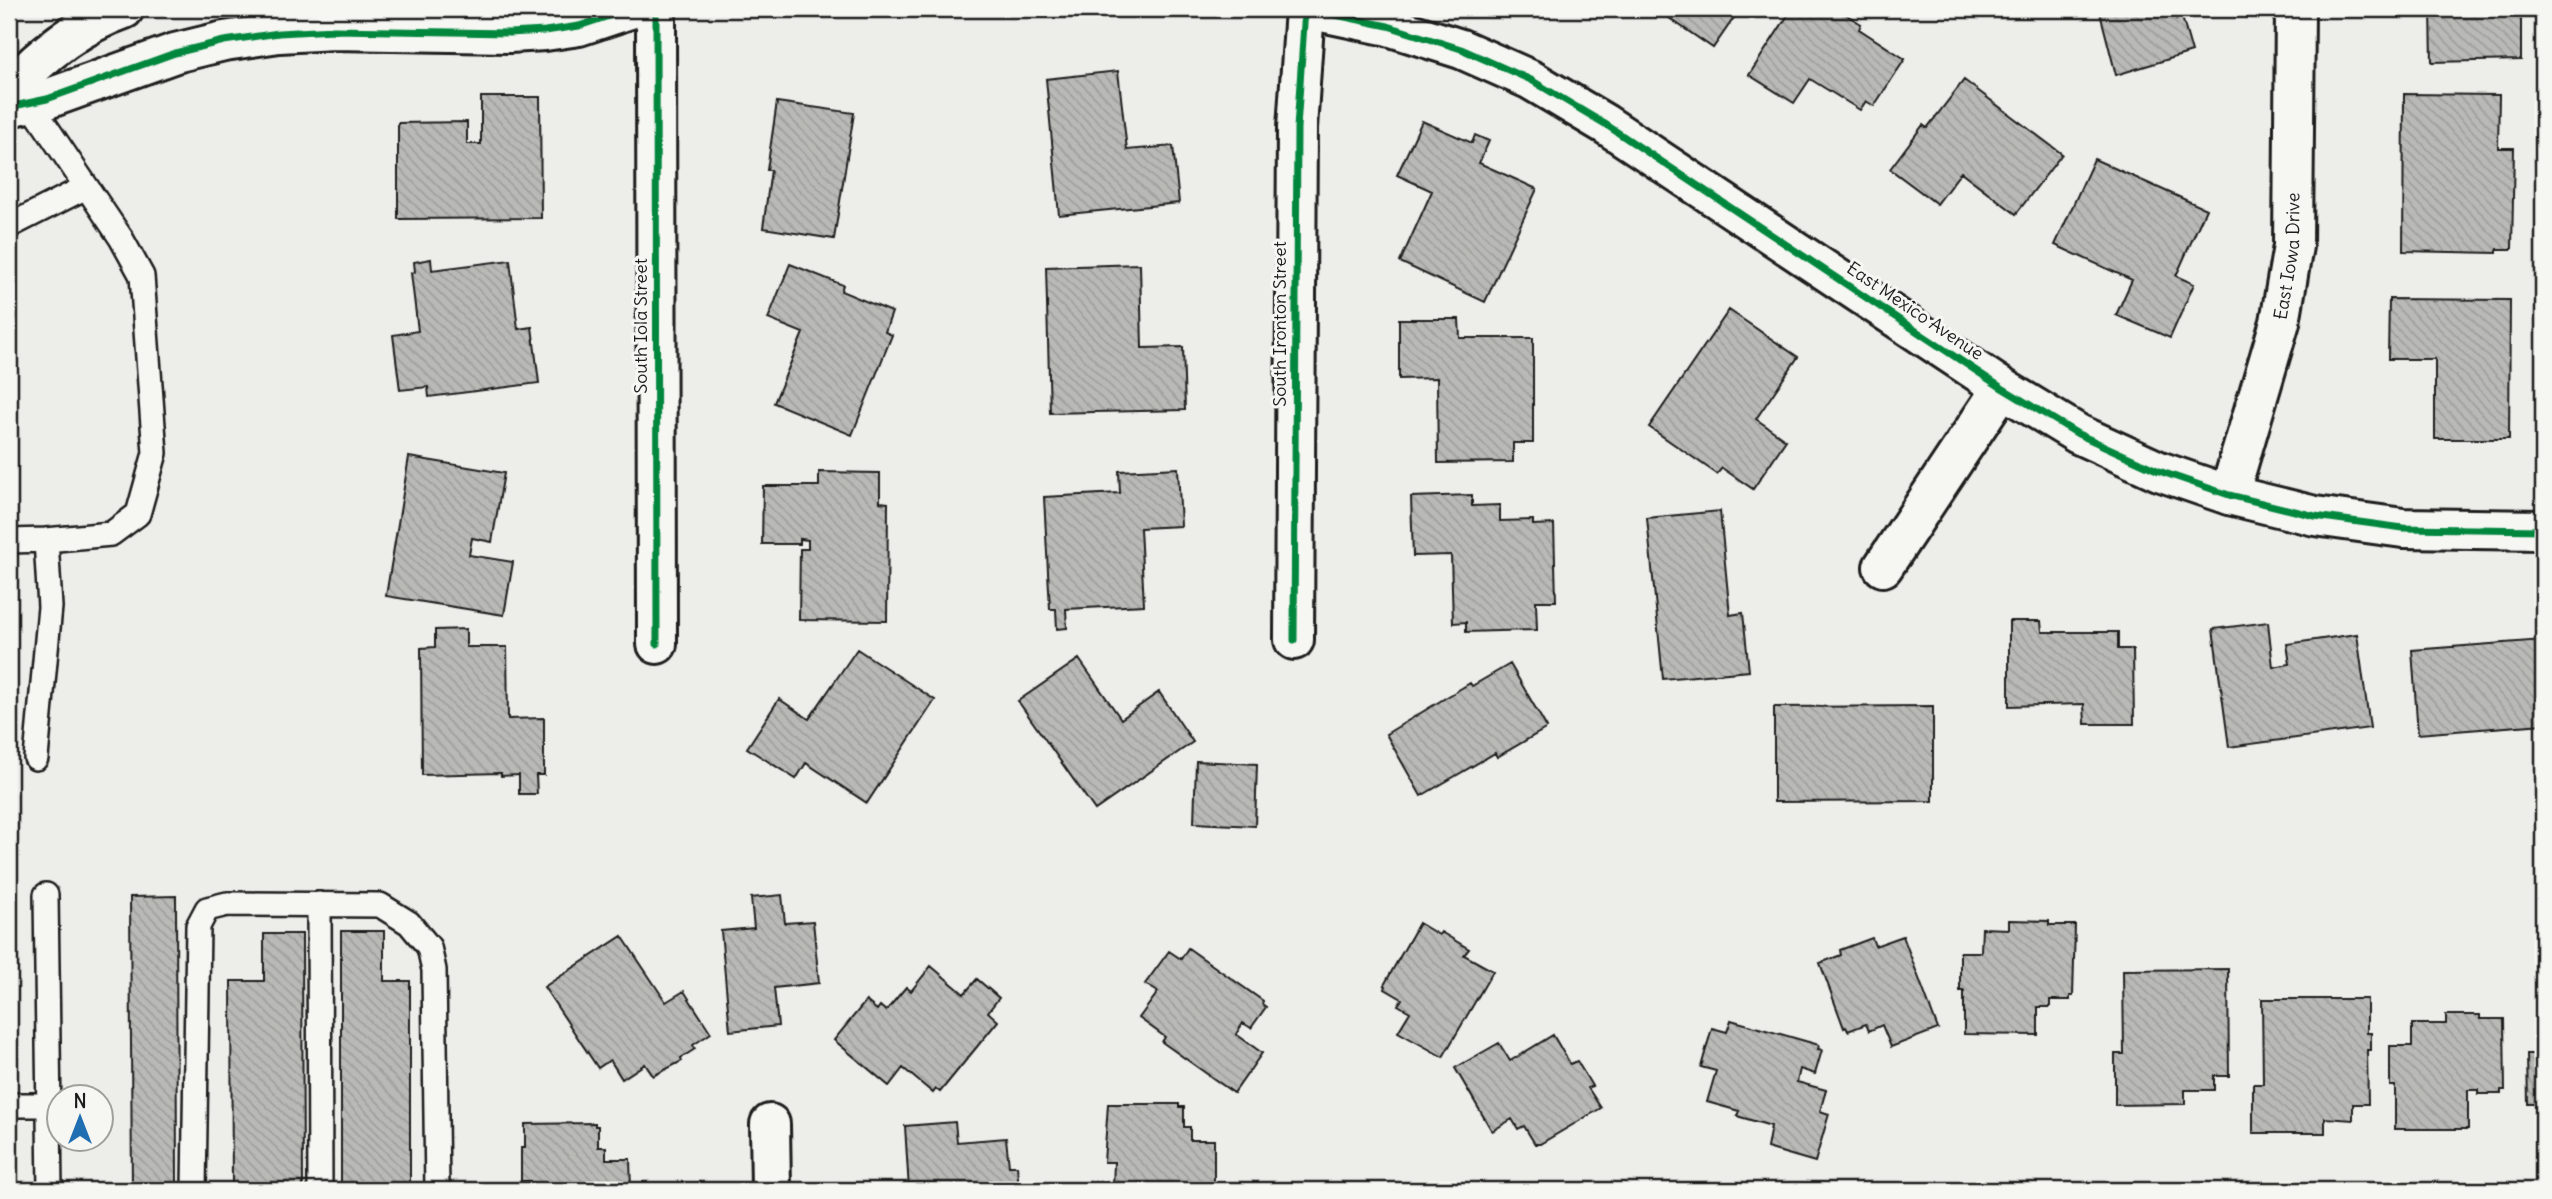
<svg xmlns="http://www.w3.org/2000/svg" width="2552" height="1199" viewBox="0 0 2552 1199" font-family="Delius,sans-serif">
  <style>
    .building { fill: url(#building-back-hatch); stroke: #1c1c1c; stroke-width: 2 }
    .lines { fill: none; stroke-linecap: round; stroke-linejoin: round }
    .service-casing { stroke: #1c1c1c; stroke-width: 28 }
    .minor-casing { stroke: #1c1c1c; stroke-width: 44 }
    .service { stroke: #f6f6f2; stroke-width: 23 }
    .minor { stroke: #f6f6f2; stroke-width: 38 }
    .cycleway-casing { stroke: #f6f6f2; stroke-width: 11 }
    .cycleway { stroke: #00873e; stroke-width: 7 }
    .labels { text-anchor: middle; stroke-width: 6; stroke-linejoin: round; paint-order: stroke }
    .street-label { font-size: 18px; fill: #1c1c1c; stroke: #f6f6f2 }
  </style>
  <defs>
    <pattern id="building-back-hatch" width="6" height="6" patternUnits="userSpaceOnUse" patternTransform="scale(1.75)"><rect width="6" height="6" fill="#b9b9b6"/><path d="M-1 5l2 2M0 0l6 6M5-1l2 2" fill="none" stroke="#9e9e9c"/></pattern>
  </defs>
  <rect width="100%" height="100%" fill="#edede9"/>
  <filter id="ink" filterUnits="userSpaceOnUse"><feTurbulence type="fractalNoise" baseFrequency=".0143" numOctaves="2"/><feDisplacementMap in="SourceGraphic" scale="14" xChannelSelector="R" yChannelSelector="G"/><feConvolveMatrix kernelMatrix="1 2 1 2 8 2 1 2 1" color-interpolation-filters="sRGB"/></filter>
  <g filter="url(#ink)">
    <!-- building -->
    <path class="building" d="M 1656,9 L 1740,9 L 1713,48 Z
      M 1792,9 L 1837,9 L 1861,24 L 1859,29 L 1905,59 L 1874,106 L 1866,101 L 1860,110 L 1810,79 L 1794,103 L 1749,75 Z
      M 2099,9 L 2173,9 L 2176,19 L 2182,17 L 2192,52 L 2116,75 Z
      M 2431,9 L 2521,9 L 2521,60 L 2432,62 Z
      M 1118,71 L 1127,150 L 1173,146 L 1179,203 L 1059,215 L 1046,79 Z
      M 1964,80 L 2062,154 L 2016,214 L 1961,172 L 1937,204 L 1890,169 L 1923,125 L 1927,128 Z
      M 2404,94 L 2499,95 L 2498,148 L 2514,148 L 2512,249 L 2497,249 L 2497,253 L 2403,251 Z
      M 481,97 L 540,97 L 541,218 L 398,219 L 398,123 L 467,122 L 467,144 L 481,144 Z
      M 777,102 L 854,113 L 834,239 L 763,228 L 771,170 L 767,170 Z
      M 1422,121 L 1472,143 L 1475,135 L 1489,141 L 1479,163 L 1537,189 L 1485,302 L 1400,262 L 1432,191 L 1397,175 Z
      M 2094,159 L 2206,209 L 2176,276 L 2194,284 L 2170,338 L 2116,315 L 2132,280 L 2055,245 Z
      M 431,259 L 432,270 L 510,260 L 518,329 L 532,327 L 539,383 L 429,397 L 428,387 L 400,390 L 393,335 L 418,331 L 411,273 L 415,272 L 414,262 Z
      M 790,264 L 843,285 L 841,291 L 892,312 L 885,332 L 892,335 L 852,435 L 774,403 L 803,333 L 768,319 Z
      M 1140,264 L 1142,348 L 1183,347 L 1185,410 L 1050,413 L 1046,267 Z
      M 2389,299 L 2510,300 L 2509,439 L 2435,439 L 2435,359 L 2388,359 Z
      M 1729,310 L 1798,357 L 1756,419 L 1786,440 L 1753,489 L 1722,468 L 1717,474 L 1649,427 Z
      M 1399,319 L 1459,319 L 1460,338 L 1533,338 L 1533,443 L 1513,443 L 1513,462 L 1438,463 L 1437,378 L 1399,379 Z
      M 409,457 L 504,473 L 492,542 L 472,538 L 469,555 L 513,562 L 504,615 L 386,596 Z
      M 1178,468 L 1181,526 L 1140,528 L 1144,605 L 1066,609 L 1067,628 L 1057,629 L 1056,609 L 1050,609 L 1044,497 L 1120,493 L 1119,471 Z
      M 819,472 L 880,473 L 880,502 L 888,503 L 887,621 L 799,620 L 800,549 L 808,549 L 808,540 L 800,539 L 800,544 L 762,544 L 763,486 L 819,486 Z
      M 1472,495 L 1472,506 L 1500,505 L 1500,521 L 1533,520 L 1533,525 L 1554,524 L 1556,601 L 1536,601 L 1537,630 L 1466,632 L 1466,622 L 1453,623 L 1451,555 L 1413,556 L 1411,497 Z
      M 1720,511 L 1730,615 L 1743,613 L 1749,671 L 1663,679 L 1647,518 Z
      M 2009,621 L 2041,621 L 2042,632 L 2118,632 L 2118,649 L 2133,649 L 2134,724 L 2085,724 L 2084,704 L 2009,706 Z
      M 2268,622 L 2273,667 L 2290,664 L 2287,644 L 2357,634 L 2370,728 L 2229,747 L 2213,629 Z
      M 466,629 L 466,647 L 507,647 L 508,719 L 544,718 L 544,775 L 536,775 L 537,794 L 519,794 L 519,775 L 501,776 L 501,773 L 422,775 L 421,648 L 435,647 L 435,630 Z
      M 2543,640 L 2543,724 L 2418,734 L 2412,650 Z
      M 857,649 L 935,700 L 867,803 L 806,763 L 796,779 L 747,748 L 779,699 L 809,719 Z
      M 1079,659 L 1121,719 L 1159,692 L 1193,742 L 1095,810 L 1018,701 Z
      M 1510,664 L 1547,728 L 1497,757 L 1495,753 L 1421,796 L 1386,734 L 1470,683 L 1472,686 Z
      M 1933,706 L 1933,801 L 1774,802 L 1774,707 Z
      M 1196,761 L 1257,764 L 1255,826 L 1194,823 Z
      M 782,895 L 785,923 L 813,921 L 819,983 L 774,988 L 778,1026 L 730,1031 L 721,931 L 754,928 L 751,898 Z
      M 176,896 L 177,1190 L 132,1190 L 130,897 Z
      M 2009,920 L 2049,921 L 2049,925 L 2075,925 L 2073,996 L 2070,996 L 2070,1000 L 2050,1000 L 2050,1007 L 2038,1007 L 2038,1035 L 1964,1034 L 1964,991 L 1960,991 L 1960,952 L 1981,952 L 1982,928 L 2009,929 Z
      M 1419,923 L 1439,935 L 1441,932 L 1469,949 L 1464,955 L 1493,971 L 1443,1057 L 1398,1032 L 1410,1012 L 1398,1005 L 1402,999 L 1385,989 L 1386,986 L 1384,985 Z
      M 341,931 L 384,931 L 384,981 L 410,981 L 410,1190 L 341,1190 Z
      M 264,934 L 302,934 L 303,1190 L 232,1190 L 231,981 L 264,981 Z
      M 622,936 L 666,1002 L 684,991 L 711,1033 L 693,1045 L 695,1049 L 681,1058 L 682,1061 L 653,1076 L 645,1064 L 622,1079 L 610,1060 L 598,1068 L 544,987 Z
      M 1903,936 L 1938,1029 L 1891,1047 L 1882,1025 L 1869,1031 L 1866,1024 L 1848,1031 L 1846,1027 L 1844,1028 L 1820,963 L 1841,955 L 1840,950 L 1872,938 L 1875,946 Z
      M 1188,948 L 1263,1001 L 1262,1004 L 1266,1007 L 1251,1028 L 1243,1023 L 1236,1034 L 1262,1053 L 1234,1093 L 1162,1042 L 1165,1037 L 1139,1018 L 1158,992 L 1145,984 L 1169,951 L 1181,959 Z
      M 931,966 L 964,994 L 977,979 L 999,998 L 988,1012 L 998,1021 L 940,1092 L 936,1089 L 933,1093 L 903,1068 L 889,1086 L 834,1040 L 866,1001 L 877,1010 L 880,1006 L 886,1011 L 906,987 L 911,991 Z
      M 2228,969 L 2229,1076 L 2214,1076 L 2214,1090 L 2185,1090 L 2185,1104 L 2115,1105 L 2115,1054 L 2124,1054 L 2123,970 Z
      M 2262,999 L 2367,999 L 2367,1033 L 2371,1033 L 2371,1050 L 2367,1050 L 2368,1104 L 2353,1104 L 2353,1120 L 2325,1118 L 2325,1133 L 2253,1133 L 2253,1084 L 2263,1084 Z
      M 2446,1015 L 2480,1015 L 2480,1019 L 2504,1019 L 2505,1090 L 2501,1090 L 2501,1094 L 2478,1094 L 2478,1090 L 2468,1090 L 2468,1129 L 2395,1129 L 2395,1086 L 2390,1086 L 2390,1046 L 2412,1046 L 2412,1024 L 2446,1024 Z
      M 1731,1020 L 1819,1045 L 1818,1049 L 1822,1050 L 1815,1074 L 1800,1069 L 1797,1082 L 1826,1090 L 1820,1111 L 1829,1114 L 1815,1162 L 1767,1148 L 1771,1126 L 1737,1116 L 1739,1111 L 1707,1102 L 1716,1071 L 1701,1067 L 1712,1028 L 1727,1032 Z
      M 1553,1035 L 1570,1064 L 1577,1061 L 1592,1086 L 1588,1088 L 1601,1108 L 1540,1144 L 1535,1144 L 1524,1126 L 1518,1129 L 1512,1119 L 1492,1131 L 1455,1068 L 1499,1043 L 1510,1061 Z
      M 2527,1054 L 2543,1054 L 2543,1104 L 2528,1104 Z
      M 1108,1104 L 1179,1104 L 1179,1107 L 1184,1107 L 1184,1127 L 1190,1127 L 1190,1140 L 1214,1140 L 1214,1190 L 1113,1190 L 1114,1162 L 1104,1162 Z
      M 955,1122 L 957,1142 L 1006,1138 L 1009,1166 L 1017,1166 L 1019,1190 L 909,1190 L 905,1126 Z
      M 595,1123 L 595,1126 L 598,1126 L 598,1147 L 606,1147 L 606,1159 L 630,1159 L 631,1190 L 530,1190 L 530,1181 L 521,1181 L 521,1148 L 525,1148 L 525,1124 Z"/>
    <g class="lines">
      <defs>
        <path id="service" d="M 330,20 L 369,9
          M 30,103 L 121,238 L 142,276 L 155,453 L 138,514 L 111,534 L 46,540
          M 9,226 L 86,187
          M 9,541 L 46,540 L 50,607 L 36,758
          M 46,895 L 50,1190
          M 319,904 L 320,1190
          M 9,1105 L 48,1105
          M 194,1190 L 198,926 L 207,909 L 227,904 L 380,905 L 409,923 L 429,947 L 434,970 L 437,1190"/>
        <g id="minor">
          <path d="M 656,9 L 657,644"/>
          <path d="M 1307,9 L 1388,26 L 1461,49 L 1531,80 L 1605,124 L 2002,388 L 2078,434 L 2159,471 L 2229,495 L 2315,516 L 2403,528 L 2543,530"/>
          <path d="M 9,90 C 41,55 78,25 124,9"/>
          <path d="M 9,107 L 47,99 L 175,53 L 224,41 L 279,33 L 334,30 L 509,33 L 545,31 L 579,26 L 630,9"/>
          <path id="s1" d="M 2229,495 L 2280,322 L 2293,246 L 2295,9"/>
          <path d="M 1883,567 L 2002,388"/>
          <path d="M 1294,640 L 1297,128 L 1305,9"/>
          <path d="M 770,1124 L 771,1190"/>
        </g>
      </defs>
      <!-- service casing -->
      <use href="#service" class="service-casing"/>
      <!-- minor casing -->
      <use href="#minor" class="minor-casing"/>
      <!-- service -->
      <use href="#service" class="service"/>
      <!-- minor -->
      <use href="#minor" class="minor"/>
      <defs>
        <path id="cycleway" d="M 656,9 L 657,644
          M 1307,9 L 1388,26 L 1461,49 L 1531,80 L 1605,124 L 2002,388 L 2078,434 L 2159,471 L 2229,495 L 2315,516 L 2403,528 L 2543,530
          M 9,107 L 47,99 L 175,53 L 224,41 L 279,33 L 334,30 L 509,33 L 545,31 L 579,26 L 630,9
          M 1294,640 L 1297,128 L 1305,9"/>
      </defs>
      <!-- cycleway casing -->
      <use href="#cycleway" class="cycleway-casing"/>
      <!-- cycleway -->
      <use href="#cycleway" class="cycleway"/>
    </g>
  </g>
  <g class="labels">
    <!-- street labels -->
    <g class="street-label">
      <text dy="6" stroke="none"><textPath href="#s1" startOffset="247">East Iowa Drive</textPath></text>
      <text transform="translate(1915 311) rotate(34)" y="6">East Mexico Avenue</text>
      <text transform="translate(1280 324) rotate(-90)" y="6">South Ironton Street</text>
      <text transform="translate(641 326) rotate(-90)" y="6">South Iola Street</text>
    </g>
  </g>
  <!-- margin -->
  <rect width="2552" height="1199" fill="none" stroke="#f6f6f2" stroke-width="35"/>
  <rect x="18" y="18" width="2517" height="1164" fill="none" stroke="#1c1c1c" stroke-width="2.5" filter="url(#ink)"/>
  <!-- north arrow -->
  <g transform="translate(80 1118)"><circle r="33" fill="#f6f6f2" stroke="#9f9f9c" stroke-width="2"/>
  <path d="M0-5L12 26L0 18L-12 26Z" fill="#1f6fb2"/>
  <text y="-10" font-size="19" font-weight="bold" text-anchor="middle" fill="#1c1c1c">N</text>
  </g>
</svg>
